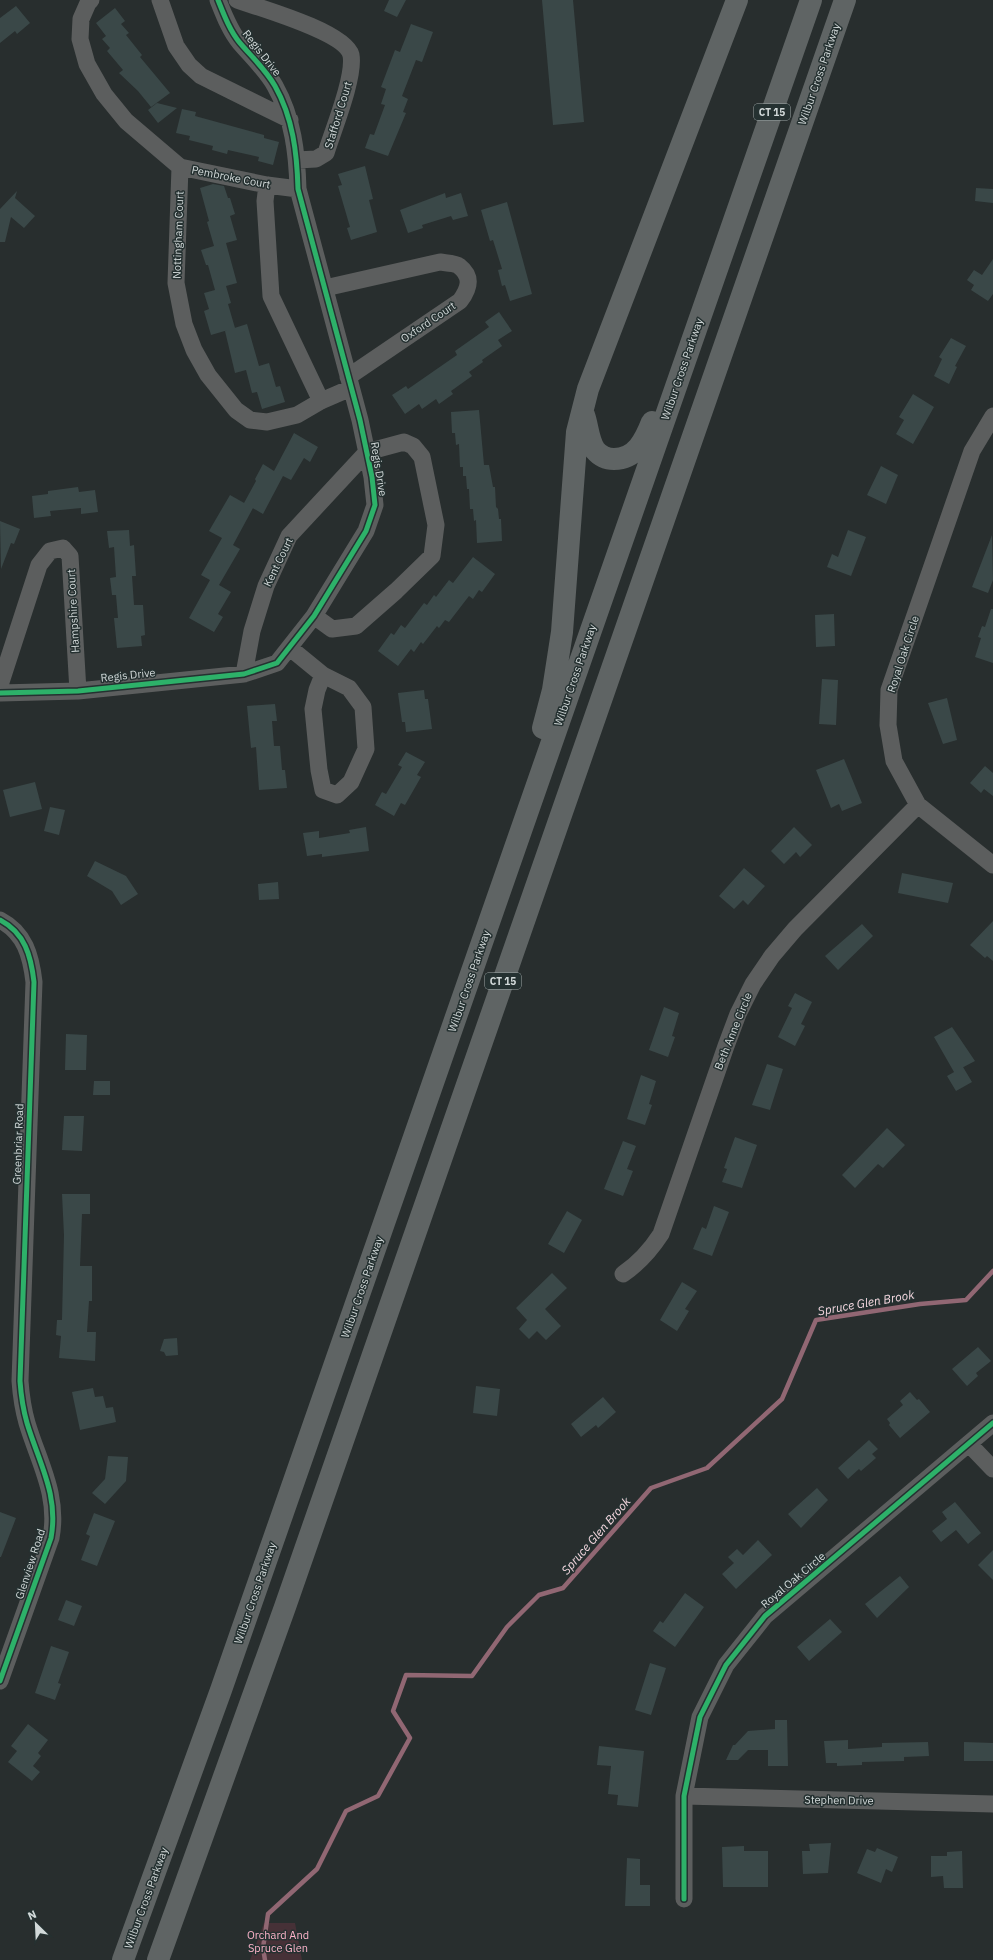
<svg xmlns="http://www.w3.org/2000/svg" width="993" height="1960" viewBox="0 0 993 1960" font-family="'IBM Plex Sans',sans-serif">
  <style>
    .green { fill: #463137 }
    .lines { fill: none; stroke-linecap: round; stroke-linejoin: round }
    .stream { stroke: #916773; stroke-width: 4.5 }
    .building { fill: #3a4848 }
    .minor { stroke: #5c5e5e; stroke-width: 17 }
    .motorway { stroke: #5f6464; stroke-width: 22 }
    .cycleway-casing { stroke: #253131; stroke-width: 8 }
    .cycleway { stroke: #2db169; stroke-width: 5 }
    .labels { text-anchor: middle; stroke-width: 3; stroke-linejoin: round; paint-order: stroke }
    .shield { fill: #253131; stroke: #9ea7a7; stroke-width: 1 }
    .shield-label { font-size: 10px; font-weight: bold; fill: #d2d9d9 }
    .street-label { font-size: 11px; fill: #d2d9d9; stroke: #253131 }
    .park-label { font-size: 11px; fill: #feb3c9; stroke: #253131 }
    .water-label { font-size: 12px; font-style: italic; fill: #f6d7df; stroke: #253131 }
  </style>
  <rect width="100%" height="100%" fill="#282e2e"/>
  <!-- green -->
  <path class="green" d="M 264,1923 L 295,1923 L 302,1960 L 250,1960 Z"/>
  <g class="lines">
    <!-- stream -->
    <path class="stream" d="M 265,1960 L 263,1948 L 268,1914 L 317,1869 L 346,1811 L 378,1796 L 410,1738 L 393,1711 L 406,1675 L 472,1676 L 507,1627 L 539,1595 L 563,1588 L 651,1488 L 707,1468 L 782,1399 L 816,1320 L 920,1304 L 966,1300 L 993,1271"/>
  </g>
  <!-- building -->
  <path class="building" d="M 389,0 L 406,0 L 397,17 L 384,11 Z
    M 542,0 L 573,0 L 584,122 L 553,125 Z
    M 16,6 L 30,23 L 17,34 L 15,31 L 0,43 L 0,18 Z
    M 115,8 L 125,21 L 121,24 L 129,33 L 126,35 L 142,55 L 140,57 L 170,93 L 151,107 L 138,91 L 119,73 L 123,70 L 107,51 L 110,48 L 102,39 L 106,36 L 96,23 Z
    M 411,24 L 433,32 L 422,62 L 416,60 L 402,96 L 408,99 L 403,112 L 406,113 L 388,156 L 365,148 L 370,134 L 374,135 L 385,105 L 381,104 L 386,89 L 381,87 L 395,50 L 400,52 Z
    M 157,103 L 177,108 L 158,123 L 148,110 Z
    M 182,109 L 196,112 L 195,116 L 264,135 L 264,138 L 279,142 L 273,165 L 258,161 L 259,157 L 228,150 L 227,154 L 212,150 L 213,146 L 189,140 L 190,136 L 176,133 Z
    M 365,166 L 373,199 L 369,200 L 377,232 L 351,240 L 347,228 L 350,227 L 338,186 L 342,185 L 338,174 Z
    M 213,184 L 224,186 L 228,198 L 230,198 L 235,214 L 230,216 L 237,240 L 226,243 L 237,283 L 226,286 L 231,303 L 228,304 L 235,328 L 211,335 L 204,311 L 209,309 L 204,293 L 215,290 L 208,265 L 206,265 L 201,250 L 214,246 L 207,222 L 209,221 L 200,188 Z
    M 976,188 L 993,189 L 993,203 L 975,201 Z
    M 17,191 L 15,198 L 35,216 L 24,228 L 11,217 L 5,242 L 0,242 L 0,209 Z
    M 445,193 L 446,198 L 461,193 L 468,216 L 453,220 L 451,216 L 422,225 L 423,228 L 408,233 L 400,210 Z
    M 507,202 L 532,294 L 510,301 L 505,285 L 502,286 L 498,270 L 502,269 L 493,240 L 490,241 L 481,210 Z
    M 993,259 L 993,294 L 988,301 L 971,290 L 974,285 L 967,280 L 974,270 L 982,275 Z
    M 499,312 L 512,331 L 498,340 L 502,346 L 482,360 L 483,362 L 469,372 L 472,376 L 451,391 L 453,394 L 439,404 L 436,399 L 422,409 L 419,404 L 405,414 L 392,395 L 406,386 L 408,389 L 457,355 L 455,351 L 489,327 L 485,322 Z
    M 247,324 L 259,366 L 269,363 L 276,387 L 280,386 L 285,402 L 262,409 L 257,392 L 252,393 L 246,370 L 235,373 L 225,331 Z
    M 951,338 L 966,346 L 955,366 L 957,367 L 949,384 L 934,376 L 942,359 L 939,357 Z
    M 913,394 L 934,407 L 913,444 L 896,434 L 904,420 L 899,417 Z
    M 479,410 L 484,465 L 489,465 L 493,487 L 495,487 L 496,507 L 498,509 L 499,519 L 501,519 L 502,541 L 477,543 L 476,520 L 474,521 L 473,509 L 470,509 L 469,489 L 467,489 L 466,476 L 463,476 L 463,467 L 460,467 L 459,444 L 456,445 L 455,433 L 452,433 L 451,412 Z
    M 294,433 L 318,447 L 310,462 L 304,458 L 291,480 L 283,476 L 263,514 L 244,503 L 256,481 L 255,479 L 263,464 L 274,471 Z
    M 881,466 L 898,475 L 886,504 L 867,495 Z
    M 78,487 L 79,492 L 95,490 L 98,512 L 81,514 L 81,508 L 50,511 L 51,516 L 34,518 L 32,496 L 48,494 L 48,491 Z
    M 230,495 L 253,508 L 233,545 L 240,549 L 219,585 L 231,592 L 218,614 L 223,617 L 214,632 L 189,618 L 210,580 L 201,575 L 222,538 L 209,531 Z
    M 0,521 L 20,529 L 14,544 L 11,543 L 1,569 Z
    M 129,530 L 130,546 L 134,545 L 136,576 L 132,576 L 134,605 L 143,605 L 145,635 L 141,636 L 142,646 L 117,648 L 114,618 L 118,618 L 116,595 L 112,595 L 110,578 L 116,577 L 114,547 L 109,548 L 107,531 Z
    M 848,530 L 866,537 L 851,576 L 827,567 L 832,554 L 838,557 Z
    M 992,535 L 993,580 L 988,593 L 972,587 Z
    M 473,557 L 495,574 L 482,592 L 479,590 L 473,599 L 469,596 L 449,622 L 445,620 L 439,628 L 437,626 L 423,644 L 421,642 L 414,652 L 411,649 L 398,666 L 378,651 L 391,633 L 394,635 L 401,625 L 405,628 L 424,603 L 427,605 L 434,595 L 436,597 L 449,580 L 453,583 Z
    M 991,609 L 993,609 L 993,663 L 975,657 L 981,638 L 978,637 L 982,626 L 985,627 Z
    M 834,614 L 835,646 L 816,647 L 815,615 Z
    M 822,679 L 838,680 L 836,725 L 819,724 Z
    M 424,690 L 425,699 L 428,699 L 432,729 L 406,732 L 405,722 L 402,722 L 398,693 Z
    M 947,698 L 957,740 L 943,744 L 928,703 Z
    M 275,704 L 277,721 L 272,721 L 274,746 L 280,746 L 282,770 L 285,770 L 287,788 L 259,790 L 256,747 L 251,748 L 247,706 Z
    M 406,752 L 425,762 L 417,775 L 421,777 L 405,805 L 401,803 L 394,816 L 375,805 L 382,792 L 386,794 L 402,767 L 398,765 Z
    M 844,759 L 862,803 L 842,811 L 839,804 L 831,808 L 816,770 Z
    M 985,766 L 993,773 L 993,796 L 984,789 L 981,793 L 970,783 Z
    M 35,782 L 42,809 L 10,817 L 3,790 Z
    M 50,807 L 65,810 L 59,835 L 44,831 Z
    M 366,827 L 369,851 L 322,857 L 322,854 L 307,856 L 303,833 L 319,831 L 319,838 L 350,833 L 349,830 Z
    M 794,827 L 812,845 L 800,857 L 796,852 L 784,864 L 771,851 Z
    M 95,861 L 126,876 L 138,894 L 121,905 L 112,891 L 87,876 Z
    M 744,868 L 765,886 L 748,905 L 743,900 L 734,909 L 719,896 Z
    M 902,873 L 953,883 L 948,903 L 898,893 Z
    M 278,882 L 279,899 L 259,900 L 258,884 Z
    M 993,921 L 993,961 L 987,956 L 985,958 L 970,945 Z
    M 862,924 L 873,936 L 838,970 L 825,956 Z
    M 795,993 L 812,1002 L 801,1024 L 805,1026 L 795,1046 L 778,1037 L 792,1008 L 788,1006 Z
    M 664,1007 L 679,1013 L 672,1036 L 675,1037 L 668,1057 L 649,1050 Z
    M 952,1027 L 975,1061 L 954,1072 L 934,1037 Z
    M 66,1034 L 87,1035 L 86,1070 L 65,1070 Z
    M 767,1064 L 783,1069 L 770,1110 L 752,1105 Z
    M 963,1067 L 972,1082 L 956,1091 L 947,1076 Z
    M 641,1075 L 656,1081 L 649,1104 L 652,1105 L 645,1125 L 627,1119 Z
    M 94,1081 L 110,1081 L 110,1095 L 93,1095 Z
    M 64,1116 L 84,1116 L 82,1151 L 62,1150 Z
    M 887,1128 L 905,1145 L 883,1168 L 878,1164 L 855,1188 L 842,1175 Z
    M 735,1137 L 757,1145 L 742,1188 L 722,1182 L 727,1169 L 724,1168 Z
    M 623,1141 L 636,1146 L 627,1169 L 633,1171 L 623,1196 L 604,1189 Z
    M 62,1194 L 90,1194 L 90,1214 L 82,1214 L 80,1266 L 92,1266 L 92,1301 L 89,1301 L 87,1332 L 96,1332 L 95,1361 L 59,1358 L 61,1336 L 56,1335 L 57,1320 L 62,1320 L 64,1235 Z
    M 714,1206 L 729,1212 L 712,1256 L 693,1249 L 702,1227 L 706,1229 Z
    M 567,1211 L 582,1220 L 564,1253 L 548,1244 Z
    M 552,1273 L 567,1288 L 545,1309 L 561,1326 L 546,1340 L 537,1331 L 529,1339 L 519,1329 L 527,1320 L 516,1308 Z
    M 682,1282 L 697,1291 L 685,1309 L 689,1311 L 677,1331 L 660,1320 Z
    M 177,1338 L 178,1355 L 166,1356 L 164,1352 L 160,1351 L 164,1339 Z
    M 978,1347 L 991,1361 L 976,1373 L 978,1376 L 967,1386 L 952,1369 Z
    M 476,1386 L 500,1389 L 497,1416 L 473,1413 Z
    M 93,1388 L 95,1397 L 103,1396 L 106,1408 L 113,1407 L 116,1422 L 80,1430 L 72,1392 Z
    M 910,1392 L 917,1400 L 919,1399 L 930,1412 L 900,1438 L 889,1425 L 890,1423 L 887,1419 L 903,1405 L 900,1401 Z
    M 603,1397 L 616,1412 L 598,1428 L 596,1425 L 581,1437 L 571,1424 Z
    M 869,1440 L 878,1449 L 872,1454 L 876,1458 L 861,1471 L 859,1469 L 848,1479 L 838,1468 Z
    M 108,1456 L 128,1457 L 126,1481 L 105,1504 L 92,1493 L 105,1479 Z
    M 817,1488 L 828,1500 L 801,1528 L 788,1514 Z
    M 955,1502 L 981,1533 L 968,1544 L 956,1530 L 941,1542 L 932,1531 L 947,1519 L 942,1512 Z
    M 0,1512 L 16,1518 L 1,1557 L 0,1557 Z
    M 94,1513 L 115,1521 L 97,1566 L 81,1560 L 90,1536 L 86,1534 Z
    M 758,1540 L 772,1555 L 736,1589 L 722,1574 L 734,1563 L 728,1557 L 737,1549 L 743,1555 Z
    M 993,1550 L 993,1580 L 978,1565 Z
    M 900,1576 L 909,1587 L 877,1618 L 865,1604 Z
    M 685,1593 L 704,1607 L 675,1647 L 653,1631 L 660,1621 L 663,1623 Z
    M 66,1600 L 82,1606 L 74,1626 L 58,1620 Z
    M 830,1619 L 842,1632 L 809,1661 L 797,1647 Z
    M 51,1646 L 69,1652 L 58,1683 L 61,1684 L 55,1700 L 35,1693 Z
    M 650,1663 L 666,1668 L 651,1715 L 635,1710 Z
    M 775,1720 L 787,1720 L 788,1766 L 768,1766 L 768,1750 L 748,1750 L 738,1760 L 726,1760 L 733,1745 L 735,1745 L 748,1731 L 775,1729 Z
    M 28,1724 L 48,1740 L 38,1753 L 41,1756 L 33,1766 L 40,1772 L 32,1781 L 8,1762 L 17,1751 L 11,1746 Z
    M 848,1740 L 848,1749 L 882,1747 L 882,1743 L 928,1742 L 929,1756 L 904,1757 L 904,1761 L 862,1762 L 862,1765 L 837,1766 L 837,1763 L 826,1763 L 824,1741 Z
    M 964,1742 L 993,1743 L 993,1761 L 964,1761 Z
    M 599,1746 L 644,1751 L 638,1807 L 617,1805 L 618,1795 L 608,1794 L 611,1766 L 597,1765 Z
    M 831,1843 L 828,1873 L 803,1874 L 802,1851 L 810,1851 L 809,1844 Z
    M 744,1846 L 744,1851 L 768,1851 L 768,1887 L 723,1887 L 722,1847 Z
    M 877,1848 L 898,1857 L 892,1872 L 886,1869 L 881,1883 L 857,1873 L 867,1849 L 875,1852 Z
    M 962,1851 L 963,1888 L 944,1888 L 943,1876 L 931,1877 L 931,1856 L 947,1856 L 947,1852 Z
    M 627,1858 L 640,1859 L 640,1885 L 650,1885 L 650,1906 L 625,1906 Z"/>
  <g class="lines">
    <!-- minor -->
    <path class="minor" d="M 91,0 L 88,3 L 81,19 L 80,39 L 87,64 L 104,94 L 126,121 L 180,167 L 267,185 L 298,189
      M 160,0 L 176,46 L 189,65 L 201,76 L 290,120
      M 237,0 C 260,8 345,32 351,55 C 355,77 333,130 326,153 L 316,159 L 297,160
      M 180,167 L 176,283 L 184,324 L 194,350 L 208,375 L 236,410 L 250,420 L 267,422 L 297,415 L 321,401 L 351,388
      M 267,185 L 265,201 L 271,296 L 321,401
      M 325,288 L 440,262 C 446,263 455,263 459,266 C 473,277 469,289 460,301 L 348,377
      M 993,416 L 972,451 L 889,690 L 888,725 L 894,761 L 918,805 L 993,865
      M 290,648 L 323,675 L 349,688 L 363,707 L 366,749 L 351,782 L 337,795 L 323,790 L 319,770 L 313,709 L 317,690 L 323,675
      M 244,674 L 252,631 L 266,586 L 289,536 L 367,452 L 404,442 L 413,446 L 422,457 L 436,525 L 432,556 L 396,591 L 356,626 L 332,629 L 314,616
      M 0,685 L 39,565 L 50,551 L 63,548 L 70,556 L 78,691
      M 0,693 L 78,691 L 244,674 L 277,663 L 314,616 L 366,531 L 375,505 L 372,477 L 360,420 L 298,189 C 297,153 293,118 275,86 C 266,70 252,57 240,43 C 230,31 224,15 218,0
      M 0,920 C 25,933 31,956 34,982 L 20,1381 C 21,1395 23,1409 27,1423 C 39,1463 59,1495 51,1538 L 0,1681
      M 623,1274 C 639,1263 650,1251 661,1234 L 726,1046 L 738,1014 L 753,984 L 772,956 L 795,929 L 918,805
      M 969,1444 L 993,1469
      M 684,1796 L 993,1804
      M 684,1899 L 684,1796 L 700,1717 L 726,1665 L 765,1616 L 993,1423"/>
    <!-- motorway -->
    <path class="motorway" d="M 584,415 C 588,426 588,440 595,450 C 600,456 607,459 614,459 C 636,459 645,440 652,422
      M 543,728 L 553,690 L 562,632 L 577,432 L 588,389 L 737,0
      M 123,1960 L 221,1690 L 811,0
      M 158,1960 L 285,1607 L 845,0"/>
    <defs>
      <path id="cycleway" d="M 0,693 L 78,691 L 244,674 L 277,663 L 314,616 L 366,531 L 375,505 L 372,477 L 360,420 L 298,189 C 297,153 293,118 275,86 C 266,70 252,57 240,43 C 230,31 224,15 218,0
        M 0,920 C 25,933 31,956 34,982 L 20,1381 C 21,1395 23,1409 27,1423 C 39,1463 59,1495 51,1538 L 0,1681
        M 684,1899 L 684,1796 L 700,1717 L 726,1665 L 765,1616 L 993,1423"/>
    </defs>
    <!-- cycleway casing -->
    <use href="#cycleway" class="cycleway-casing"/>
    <!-- cycleway -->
    <use href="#cycleway" class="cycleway"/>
  </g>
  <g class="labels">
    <!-- shield labels -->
    <g class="shield">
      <rect x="754" y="104" width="36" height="16" rx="3"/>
      <rect x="485" y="973" width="36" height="16" rx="3"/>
    </g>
    <g class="shield-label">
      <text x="772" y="116">CT 15</text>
      <text x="503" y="985">CT 15</text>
    </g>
    <!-- street labels -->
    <g class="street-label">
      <text transform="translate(262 53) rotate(52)" y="4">Regis Drive</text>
      <text transform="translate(819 74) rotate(-71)" y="4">Wilbur Cross Parkway</text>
      <text transform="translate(338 115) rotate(-73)" y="4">Stafford Court</text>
      <text transform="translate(231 177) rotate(11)" y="4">Pembroke Court</text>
      <text transform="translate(178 235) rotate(-88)" y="4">Nottingham Court</text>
      <text transform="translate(428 322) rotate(-34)" y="4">Oxford Court</text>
      <text transform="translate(682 369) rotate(-71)" y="4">Wilbur Cross Parkway</text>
      <text transform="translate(379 469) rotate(81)" y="4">Regis Drive</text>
      <text transform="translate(278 562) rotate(-64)" y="4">Kent Court</text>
      <text transform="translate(73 611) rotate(-93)" y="4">Hampshire Court</text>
      <text transform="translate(903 654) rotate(-72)" y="4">Royal Oak Circle</text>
      <text transform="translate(128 675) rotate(-6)" y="4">Regis Drive</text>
      <text transform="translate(575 675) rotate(-71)" y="4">Wilbur Cross Parkway</text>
      <text transform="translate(469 981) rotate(-71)" y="4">Wilbur Cross Parkway</text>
      <text transform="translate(733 1031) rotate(-68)" y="4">Beth Anne Circle</text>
      <text transform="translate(18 1144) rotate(-88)" y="4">Greenbriar Road</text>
      <text transform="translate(362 1287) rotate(-71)" y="4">Wilbur Cross Parkway</text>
      <text transform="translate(30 1564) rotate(-72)" y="4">Glenview Road</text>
      <text transform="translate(793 1580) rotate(-40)" y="4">Royal Oak Circle</text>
      <text transform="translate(255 1593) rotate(-71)" y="4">Wilbur Cross Parkway</text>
      <text transform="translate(839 1800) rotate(1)" y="4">Stephen Drive</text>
      <text transform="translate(146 1898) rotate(-70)" y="4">Wilbur Cross Parkway</text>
    </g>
    <!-- park labels -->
    <g class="park-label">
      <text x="278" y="1939">Orchard And<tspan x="278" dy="13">Spruce Glen</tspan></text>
    </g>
    <!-- water labels -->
    <g class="water-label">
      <text transform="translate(866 1303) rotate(-10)" y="4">Spruce Glen Brook</text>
      <text transform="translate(596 1536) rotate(-49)" y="4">Spruce Glen Brook</text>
    </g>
  </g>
  <!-- north arrow -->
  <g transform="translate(36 1924) rotate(336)" stroke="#253131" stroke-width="3" paint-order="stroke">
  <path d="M0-3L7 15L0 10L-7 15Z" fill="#d2d9d9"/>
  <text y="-6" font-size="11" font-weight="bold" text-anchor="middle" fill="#d2d9d9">N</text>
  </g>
</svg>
